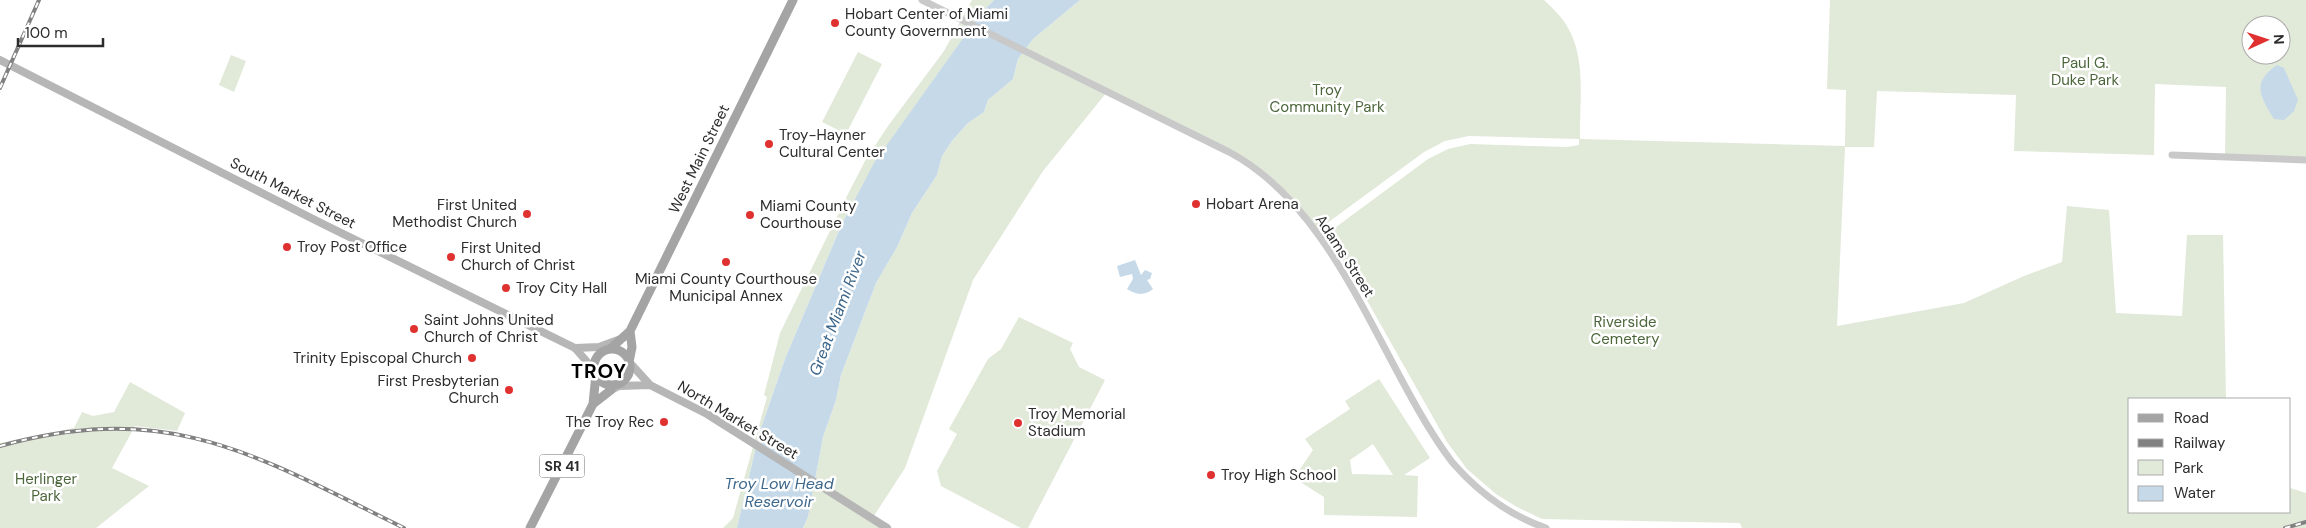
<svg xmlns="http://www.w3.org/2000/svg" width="2306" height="528" viewBox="0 0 2306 528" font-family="'DM Sans',sans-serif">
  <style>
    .green { fill: #e1e9d9; fill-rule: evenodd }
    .water { fill: #c5d9e9 }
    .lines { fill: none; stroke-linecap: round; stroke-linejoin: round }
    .tertiary { stroke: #c9c9c9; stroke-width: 7 }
    .secondary { stroke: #b6b6b6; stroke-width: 8 }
    .primary { stroke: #a4a4a4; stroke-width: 9 }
    .rail-casing { stroke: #818181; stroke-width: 4 }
    .rail { stroke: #fff; stroke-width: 2; stroke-dasharray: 5.5; stroke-linecap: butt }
    .poi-dot { fill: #e03131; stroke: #fff; stroke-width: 2 }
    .labels { text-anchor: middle; stroke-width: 5; stroke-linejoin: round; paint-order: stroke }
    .shield { fill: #fff; stroke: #6b6b6b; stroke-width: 1 }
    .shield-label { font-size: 14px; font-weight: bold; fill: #2c2c2c }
    .poi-label { font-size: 15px; fill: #2c2c2c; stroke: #fff; text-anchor: start }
    .park-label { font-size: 15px; fill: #4c663b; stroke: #fff }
    .street-label { font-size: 15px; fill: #2c2c2c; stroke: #fff }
    .water-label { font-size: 16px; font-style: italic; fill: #3d678b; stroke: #fff }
    .district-label { font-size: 20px; font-weight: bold; letter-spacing: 1px; fill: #000; stroke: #fff }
  </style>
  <rect width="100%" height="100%" fill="#fff"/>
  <!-- green -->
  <path class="green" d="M 972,0 L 994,0 L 981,13 L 875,163 L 841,226 L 785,359 L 759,434 L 737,528 L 723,528 L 733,518 L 767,397 L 764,395 L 780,333 L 849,192 L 865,161 L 888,126 L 944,51 Z
    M 1080,0 L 1544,0 C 1551,7 1558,13 1563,20 C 1588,54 1579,100 1580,139 L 1845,146 L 1846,90 L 1827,89 L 1830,0 L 2306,0 L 2306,160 L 2225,157 L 2226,87 L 2155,84 L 2154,155 L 2014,151 L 2016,95 L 1877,91 L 1874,147 L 1845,147 L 1837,326 L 1964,303 L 2024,276 L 2062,262 L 2067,206 L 2109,210 L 2116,313 L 2182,316 L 2187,235 L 2223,235 L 2226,399 L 2130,399 L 2130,512 L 2290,512 L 2290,488 L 2306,493 L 2306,528 L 1742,528 L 1740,523 L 1542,519 L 1517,507 L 1496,494 L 1467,469 L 1447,442 L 1360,288 L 1330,241 L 1332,230 L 1428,159 L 1448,149 L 1470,144 L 1567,147 L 1579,145 L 1579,139 L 1469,136 L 1445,141 L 1424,152 L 1315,232 L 1308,222 L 1247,162 L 1107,92 L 1043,171 L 973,280 L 905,468 L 872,519 L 887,528 L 803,528 L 808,517 L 823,437 L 836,400 L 841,375 L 876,283 L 897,247 L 912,213 L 937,175 L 942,156 L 952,141 L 968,123 L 984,112 L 988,100 L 1013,79 L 1018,59 L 1033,39 ZM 2251,25 L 2281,25 L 2281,55 L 2251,55 Z
    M 858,52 L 882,64 L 846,134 L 822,122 Z
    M 231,55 L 246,61 L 234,92 L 219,85 Z
    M 1019,317 L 1073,343 L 1070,349 L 1079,367 L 1105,380 L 1028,528 L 1021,528 L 941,486 L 937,471 L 957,434 L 949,429 L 988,359 L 1001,349 Z
    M 1379,379 L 1430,458 L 1404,475 L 1418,476 L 1417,517 L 1324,515 L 1324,497 L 1294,478 L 1313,450 L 1305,439 L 1350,409 L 1345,401 ZM 1373,444 L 1393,475 L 1352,474 L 1350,460 Z
    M 130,382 L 185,413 L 177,431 L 135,426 L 112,468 L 149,486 L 96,528 L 0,528 L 0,443 L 74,428 L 82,412 L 93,416 L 114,412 Z"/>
  <!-- water -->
  <path class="water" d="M 994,0 L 1080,0 L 1033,39 L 1018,59 L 1013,79 L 988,100 L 984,112 L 968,123 L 952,141 L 942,156 L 937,175 L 912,213 L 897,247 L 876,283 L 841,375 L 836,400 L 823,437 L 808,517 L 803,528 L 737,528 L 759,434 L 785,359 L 841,226 L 874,163 L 981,13 Z
    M 2277,65 L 2284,68 L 2298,100 L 2294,111 L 2284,120 L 2274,119 C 2260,96 2251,83 2277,65 Z
    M 1135,260 L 1141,275 L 1145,270 L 1152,273 L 1150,279 L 1147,280 L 1153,289 C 1144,296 1136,295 1127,289 L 1133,279 L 1132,274 L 1120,277 L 1117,266 Z"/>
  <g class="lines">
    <!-- tertiary -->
    <path class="tertiary" d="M 922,0 L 1229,152 C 1340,211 1380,366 1452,462 C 1478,492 1508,515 1546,528
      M 2172,155 L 2306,160"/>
    <!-- secondary -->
    <path class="secondary" d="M 0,60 L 321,223 L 575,348 L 595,371
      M 575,348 L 599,347 L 618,340
      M 630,363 L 650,385 L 707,414 L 887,528
      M 611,390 L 619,386 L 650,385"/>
    <!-- primary -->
    <path class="primary" d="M 610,349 L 630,331 L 793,0
      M594 367a18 18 0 1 1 36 0a18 18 0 1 1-36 0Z
      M 629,362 L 632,347 L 630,331
      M 593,404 L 596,374
      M 593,404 L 611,390 L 613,385
      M 530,528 L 593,404"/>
    <defs>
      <path id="rail" d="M 0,88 L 39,0
        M 0,446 C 170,399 257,456 404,528
        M 2285,528 L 2306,522"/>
    </defs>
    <!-- rail casing -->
    <use href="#rail" class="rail-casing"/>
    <!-- rail -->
    <use href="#rail" class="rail"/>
  </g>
  <!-- markers -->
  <g class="poi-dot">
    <circle cx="835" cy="23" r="5"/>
    <circle cx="769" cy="144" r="5"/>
    <circle cx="1196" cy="204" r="5"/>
    <circle cx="527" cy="214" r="5"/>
    <circle cx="750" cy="215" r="5"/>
    <circle cx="287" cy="247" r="5"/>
    <circle cx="451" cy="257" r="5"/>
    <circle cx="726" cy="262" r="5"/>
    <circle cx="506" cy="288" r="5"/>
    <circle cx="414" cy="329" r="5"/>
    <circle cx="472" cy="358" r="5"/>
    <circle cx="509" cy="390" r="5"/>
    <circle cx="664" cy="422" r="5"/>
    <circle cx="1018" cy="423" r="5"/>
    <circle cx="1211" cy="475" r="5"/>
  </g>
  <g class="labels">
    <!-- shield labels -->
    <rect class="shield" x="539.5" y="454.5" width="45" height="23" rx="4"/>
    <g class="shield-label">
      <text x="562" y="471">SR 41</text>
    </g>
    <!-- poi labels -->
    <g class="poi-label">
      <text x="845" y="19">Hobart Center of Miami<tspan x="845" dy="17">County Government</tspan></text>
      <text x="779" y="140">Troy-Hayner<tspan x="779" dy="17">Cultural Center</tspan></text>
      <text x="1206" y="209">Hobart Arena</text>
      <text x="517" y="210" text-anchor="end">First United<tspan x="517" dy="17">Methodist Church</tspan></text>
      <text x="760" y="211">Miami County<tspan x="760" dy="17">Courthouse</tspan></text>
      <text x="297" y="252">Troy Post Office</text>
      <text x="461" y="253">First United<tspan x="461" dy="17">Church of Christ</tspan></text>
      <text x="726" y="284" text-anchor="middle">Miami County Courthouse<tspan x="726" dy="17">Municipal Annex</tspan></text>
      <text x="516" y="293">Troy City Hall</text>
      <text x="424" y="325">Saint Johns United<tspan x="424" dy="17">Church of Christ</tspan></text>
      <text x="462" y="363" text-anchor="end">Trinity Episcopal Church</text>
      <text x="499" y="386" text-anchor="end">First Presbyterian<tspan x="499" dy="17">Church</tspan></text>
      <text x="1028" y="419">Troy Memorial<tspan x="1028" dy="17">Stadium</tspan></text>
      <text x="654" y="427" text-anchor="end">The Troy Rec</text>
      <text x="1221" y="480">Troy High School</text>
    </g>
    <!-- park labels -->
    <g class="park-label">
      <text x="2085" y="68">Paul G.<tspan x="2085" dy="17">Duke Park</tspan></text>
      <text x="1327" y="95">Troy<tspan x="1327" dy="17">Community Park</tspan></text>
      <text x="1625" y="327">Riverside<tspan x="1625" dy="17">Cemetery</tspan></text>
      <text x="46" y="484">Herlinger<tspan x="46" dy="17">Park</tspan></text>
    </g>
    <!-- street labels -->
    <g class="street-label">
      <text transform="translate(699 159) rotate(-64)" y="5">West Main Street</text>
      <text transform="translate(293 193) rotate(27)" y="5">South Market Street</text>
      <text transform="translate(1345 256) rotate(57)" y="5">Adams Street</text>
      <text transform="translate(738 420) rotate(31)" y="5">North Market Street</text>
    </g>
    <!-- water labels -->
    <g class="water-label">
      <text transform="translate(837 313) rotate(-69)" y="6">Great Miami River</text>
      <text x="779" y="489">Troy Low Head<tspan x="779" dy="18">Reservoir</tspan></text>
    </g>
    <!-- district labels -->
    <g class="district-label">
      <text x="599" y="378">TROY</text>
    </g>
  </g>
  <!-- legend -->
  <rect x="2128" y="398" width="162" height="115" fill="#ffffff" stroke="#ababab"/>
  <rect x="2138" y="414" width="25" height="8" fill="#a4a4a4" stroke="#ababab"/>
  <text x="2174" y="423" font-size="15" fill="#2c2c2c">Road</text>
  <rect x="2138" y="439" width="25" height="8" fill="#818181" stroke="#ababab"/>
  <text x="2174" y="448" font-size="15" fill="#2c2c2c">Railway</text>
  <rect x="2138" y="460" width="25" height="15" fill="#e1e9d9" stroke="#ababab"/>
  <text x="2174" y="473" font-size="15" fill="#2c2c2c">Park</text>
  <rect x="2138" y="486" width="25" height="15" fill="#c5d9e9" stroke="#ababab"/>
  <text x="2174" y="498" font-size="15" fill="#2c2c2c">Water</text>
  <!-- north arrow -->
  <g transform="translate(2266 40) rotate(87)"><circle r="24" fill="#ffffff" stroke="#ababab"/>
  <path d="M0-4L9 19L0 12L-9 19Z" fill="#e03131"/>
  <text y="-8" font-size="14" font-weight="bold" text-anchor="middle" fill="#2c2c2c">N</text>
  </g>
  <!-- scale -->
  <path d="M18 38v8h85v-8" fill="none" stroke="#2c2c2c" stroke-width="2.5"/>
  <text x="25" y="38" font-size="15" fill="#2c2c2c" stroke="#ffffff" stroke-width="4" paint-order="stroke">100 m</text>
</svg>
